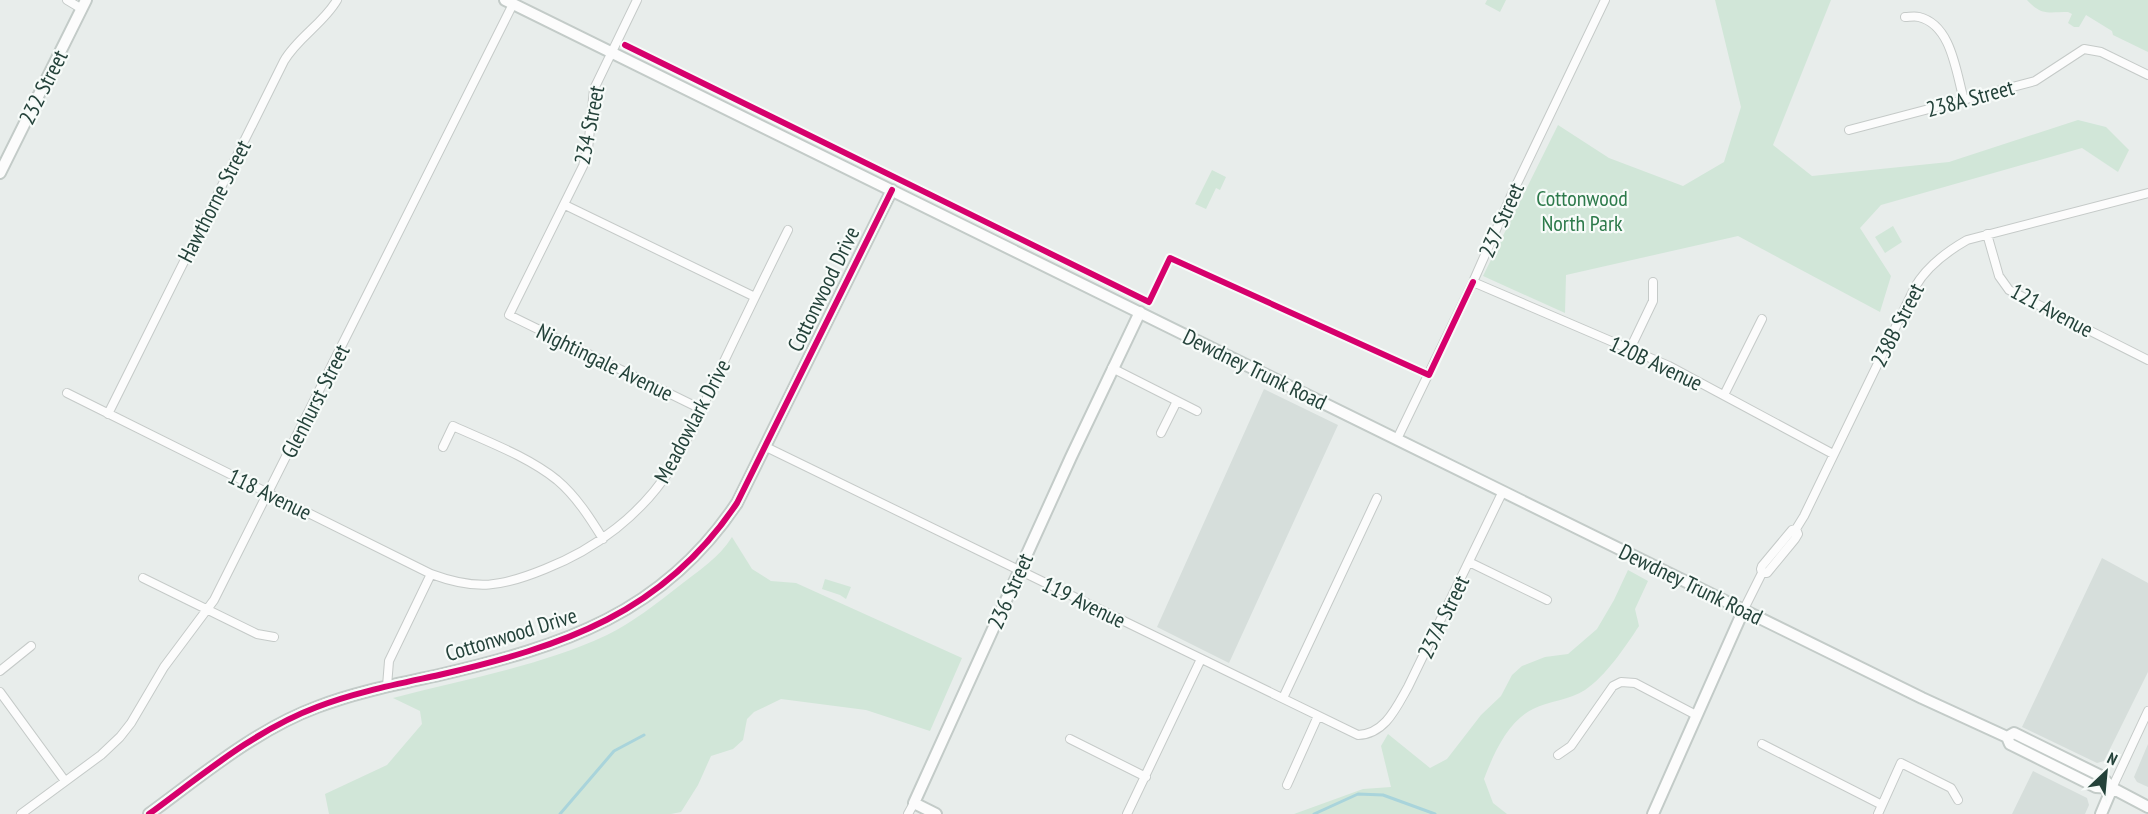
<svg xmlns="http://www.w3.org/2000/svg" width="2148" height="814" viewBox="0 0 2148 814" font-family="'PT Sans Narrow',sans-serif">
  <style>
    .built { fill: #d6dedb }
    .green { fill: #d1e6d8 }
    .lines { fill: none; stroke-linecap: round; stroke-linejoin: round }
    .stream { stroke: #a9d4db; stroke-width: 3 }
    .street-casing { stroke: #c5cac8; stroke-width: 10 }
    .secondary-casing { stroke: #c3cbc8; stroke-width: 14 }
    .street { stroke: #fcfcfc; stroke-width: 8 }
    .secondary { stroke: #fcfcfc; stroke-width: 10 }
    .cycleway-casing { stroke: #f7fbf9; stroke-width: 10 }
    .cycleway { stroke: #d6006c; stroke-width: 6 }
    .labels { text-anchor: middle; stroke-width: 4.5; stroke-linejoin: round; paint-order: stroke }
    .street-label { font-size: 22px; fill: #24423a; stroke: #f7fbf9 }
    .park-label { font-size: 22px; fill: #2d7a4b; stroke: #f7fbf9 }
  </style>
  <rect width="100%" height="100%" fill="#e8edeb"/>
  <!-- built -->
  <path class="built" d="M 1264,389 L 1338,425 L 1229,663 L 1157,627 Z
    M 2102,558 L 2148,583 L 2148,672 L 2104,761 L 2097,763 L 2022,727 Z
    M 2148,744 L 2148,787 L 2137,782 L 2134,777 Z
    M 2033,771 L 2087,798 L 2089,805 L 2085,814 L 2012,814 Z"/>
  <!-- green -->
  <path class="green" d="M 1487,0 L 1506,0 L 1500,12 L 1485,4 Z
    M 1715,0 L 1831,0 L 1773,145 L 1812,176 L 1949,162 L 2078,120 L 2106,127 L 2129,150 L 2118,172 L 2082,148 L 1881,205 L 1860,228 L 1891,276 L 1880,312 L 1738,236 L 1566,275 L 1565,313 L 1483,276 L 1558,125 L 1609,158 L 1683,186 L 1724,162 L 1741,107 Z
    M 2027,0 L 2148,0 L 2148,52 L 2113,35 L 2112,31 L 2086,15 L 2079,27 L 2074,27 L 2068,23 L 2072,14 L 2068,12 C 2048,12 2042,16 2027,0 Z
    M 1212,170 L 1226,177 L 1220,190 L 1216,188 L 1206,209 L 1195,204 Z
    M 1893,226 L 1902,242 L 1885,253 L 1875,237 Z
    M 732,537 L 752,569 L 771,581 L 796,583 L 962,658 L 930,731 L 866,710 L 781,699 L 754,712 L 747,719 L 743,740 L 733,749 L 711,756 L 698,785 L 681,812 L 671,814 L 329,814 L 325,794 L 387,765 L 422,724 L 420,711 L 393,698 C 465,679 538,667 607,635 C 633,622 656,604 679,586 C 698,571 719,558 732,537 Z
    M 1628,570 L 1648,581 L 1635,609 L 1639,626 C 1626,646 1605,677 1585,690 C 1570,700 1549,701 1533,709 C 1508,721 1493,755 1484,779 L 1493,803 L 1507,814 L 1294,814 L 1363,789 L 1391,787 L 1381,746 L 1388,734 L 1430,768 L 1447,759 L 1481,715 L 1501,696 L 1512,675 L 1522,666 L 1545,657 L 1568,654 L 1597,629 L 1614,600 Z
    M 825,579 L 851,587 L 846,599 L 840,595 L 822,589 Z"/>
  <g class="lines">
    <!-- stream -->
    <path class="stream" d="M 560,814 L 614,751 L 644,735
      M 1314,814 L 1358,794 L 1383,795 L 1435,814"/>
    <defs>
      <path id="street" d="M 67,0 L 82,9
        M 637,0 L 594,89 L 588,149 L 583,166 L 509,315 L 701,409
        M 1905,17 C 1909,17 1915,16 1919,17 C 1952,25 1956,73 1964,100
        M 1849,130 L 2035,81 L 2084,49 L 2101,52 L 2148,75
        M 565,205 L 755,297
        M 1987,234 L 1999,276 L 2009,290 L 2148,360
        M 1473,282 L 1669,366 L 1833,454
        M 1630,349 L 1653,301 L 1653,282
        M 1112,368 L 1197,411
        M 67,393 L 431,574 C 477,591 501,587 545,569 C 596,549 642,514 671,468 C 690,438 703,405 718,374 C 741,326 764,278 788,230
        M 1724,395 L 1762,319
        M 108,414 L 284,61 C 298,37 323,24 337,0
        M 1161,433 L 1177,401
        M 1397,439 L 1473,282 L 1511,196 L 1605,0
        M 443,447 L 453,426 C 488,442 527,456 557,480 C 576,496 590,518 603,539
        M 766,447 L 1358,735 C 1385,734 1396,708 1408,687 L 1503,491
        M 1469,562 L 1547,600
        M 1762,573 L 1767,573 L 1795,539 L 1798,534 L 1796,529
        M 143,578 L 257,634 L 274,637
        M 1744,609 L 1762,573 L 1761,569 L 1762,566 L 1792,530 L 1796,529 L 1804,516 L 1915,287 C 1927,266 1946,252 1967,240 L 2148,193
        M 0,671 L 31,646
        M 387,686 L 389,661 L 431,574
        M 0,692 L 65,781
        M 1283,698 L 1377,498
        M 1070,739 L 1146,777
        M 1762,744 L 1882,805
        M 1558,755 L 1571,746 L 1613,686 L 1621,682 L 1635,683 L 1696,715
        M 1287,785 L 1318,716
        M 2112,788 L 2148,711
        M 21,814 L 101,755 L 120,737 L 131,723 L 164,667 L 214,600 L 513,4
        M 908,814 L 914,803
        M 1127,814 L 1201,659
        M 1878,814 L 1901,763 L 1951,788 L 1958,800"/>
      <path id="secondary" d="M 505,0 L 1922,698 L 2007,737 L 2010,744 L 2096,787 L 2112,788
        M 0,173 L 86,0
        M 2007,737 L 2014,733 L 2024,738 L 2101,776 L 2112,788 L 2148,807
        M 149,814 C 201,776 255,730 317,707 C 356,692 398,684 439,675 C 563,646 663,614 737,503 L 892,190
        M 936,814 L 914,803 L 1071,457 L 1140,312
        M 1653,814 L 1744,609
        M 2101,814 L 2112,788"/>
    </defs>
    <!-- street casing -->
    <use href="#street" class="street-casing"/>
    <!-- secondary casing -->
    <use href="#secondary" class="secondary-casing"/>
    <!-- street -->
    <use href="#street" class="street"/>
    <!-- secondary -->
    <use href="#secondary" class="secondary"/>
    <defs>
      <path id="cycleway" d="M 625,45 L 1149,302 L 1170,258 L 1429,375 L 1473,282
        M 149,814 C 201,776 255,730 317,707 C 356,692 398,684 439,675 C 563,646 663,614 737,503 L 892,190"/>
    </defs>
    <!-- cycleway casing -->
    <use href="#cycleway" class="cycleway-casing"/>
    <!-- cycleway -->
    <use href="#cycleway" class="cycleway"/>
  </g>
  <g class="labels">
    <!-- street labels -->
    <g class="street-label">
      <text transform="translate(43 87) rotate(-63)" y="8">232 Street</text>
      <text transform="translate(1970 98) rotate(-15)" y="8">238A Street</text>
      <text transform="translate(589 125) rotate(-79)" y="8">234 Street</text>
      <text transform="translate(214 201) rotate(-63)" y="8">Hawthorne Street</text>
      <text transform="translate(1501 220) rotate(-66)" y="8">237 Street</text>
      <text transform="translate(823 289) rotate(-64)" y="8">Cottonwood Drive</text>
      <text transform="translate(2052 310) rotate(28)" y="8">121 Avenue</text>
      <text transform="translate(1897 325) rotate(-63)" y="8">238B Street</text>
      <text transform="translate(605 362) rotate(26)" y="8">Nightingale Avenue</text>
      <text transform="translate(1656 363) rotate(25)" y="8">120B Avenue</text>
      <text transform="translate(1255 369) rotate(26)" y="8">Dewdney Trunk Road</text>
      <text transform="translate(315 401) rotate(-63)" y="8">Glenhurst Street</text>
      <text transform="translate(692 421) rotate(-62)" y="8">Meadowlark Drive</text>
      <text transform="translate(270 494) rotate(26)" y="8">118 Avenue</text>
      <text transform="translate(1691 584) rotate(26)" y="8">Dewdney Trunk Road</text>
      <text transform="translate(1010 591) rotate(-66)" y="8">236 Street</text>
      <text transform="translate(1084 602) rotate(26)" y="8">119 Avenue</text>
      <text transform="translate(1443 617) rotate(-64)" y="8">237A Street</text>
      <text transform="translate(511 634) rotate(-17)" y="8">Cottonwood Drive</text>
    </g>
    <!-- park labels -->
    <g class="park-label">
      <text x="1582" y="206">Cottonwood<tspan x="1582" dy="25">North Park</tspan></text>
    </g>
  </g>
  <!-- north arrow -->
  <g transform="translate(2106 772) rotate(26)" stroke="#f7fbf9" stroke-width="4.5" paint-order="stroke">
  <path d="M0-4.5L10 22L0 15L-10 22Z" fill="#24423a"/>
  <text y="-9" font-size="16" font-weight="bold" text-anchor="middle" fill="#24423a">N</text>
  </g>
</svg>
